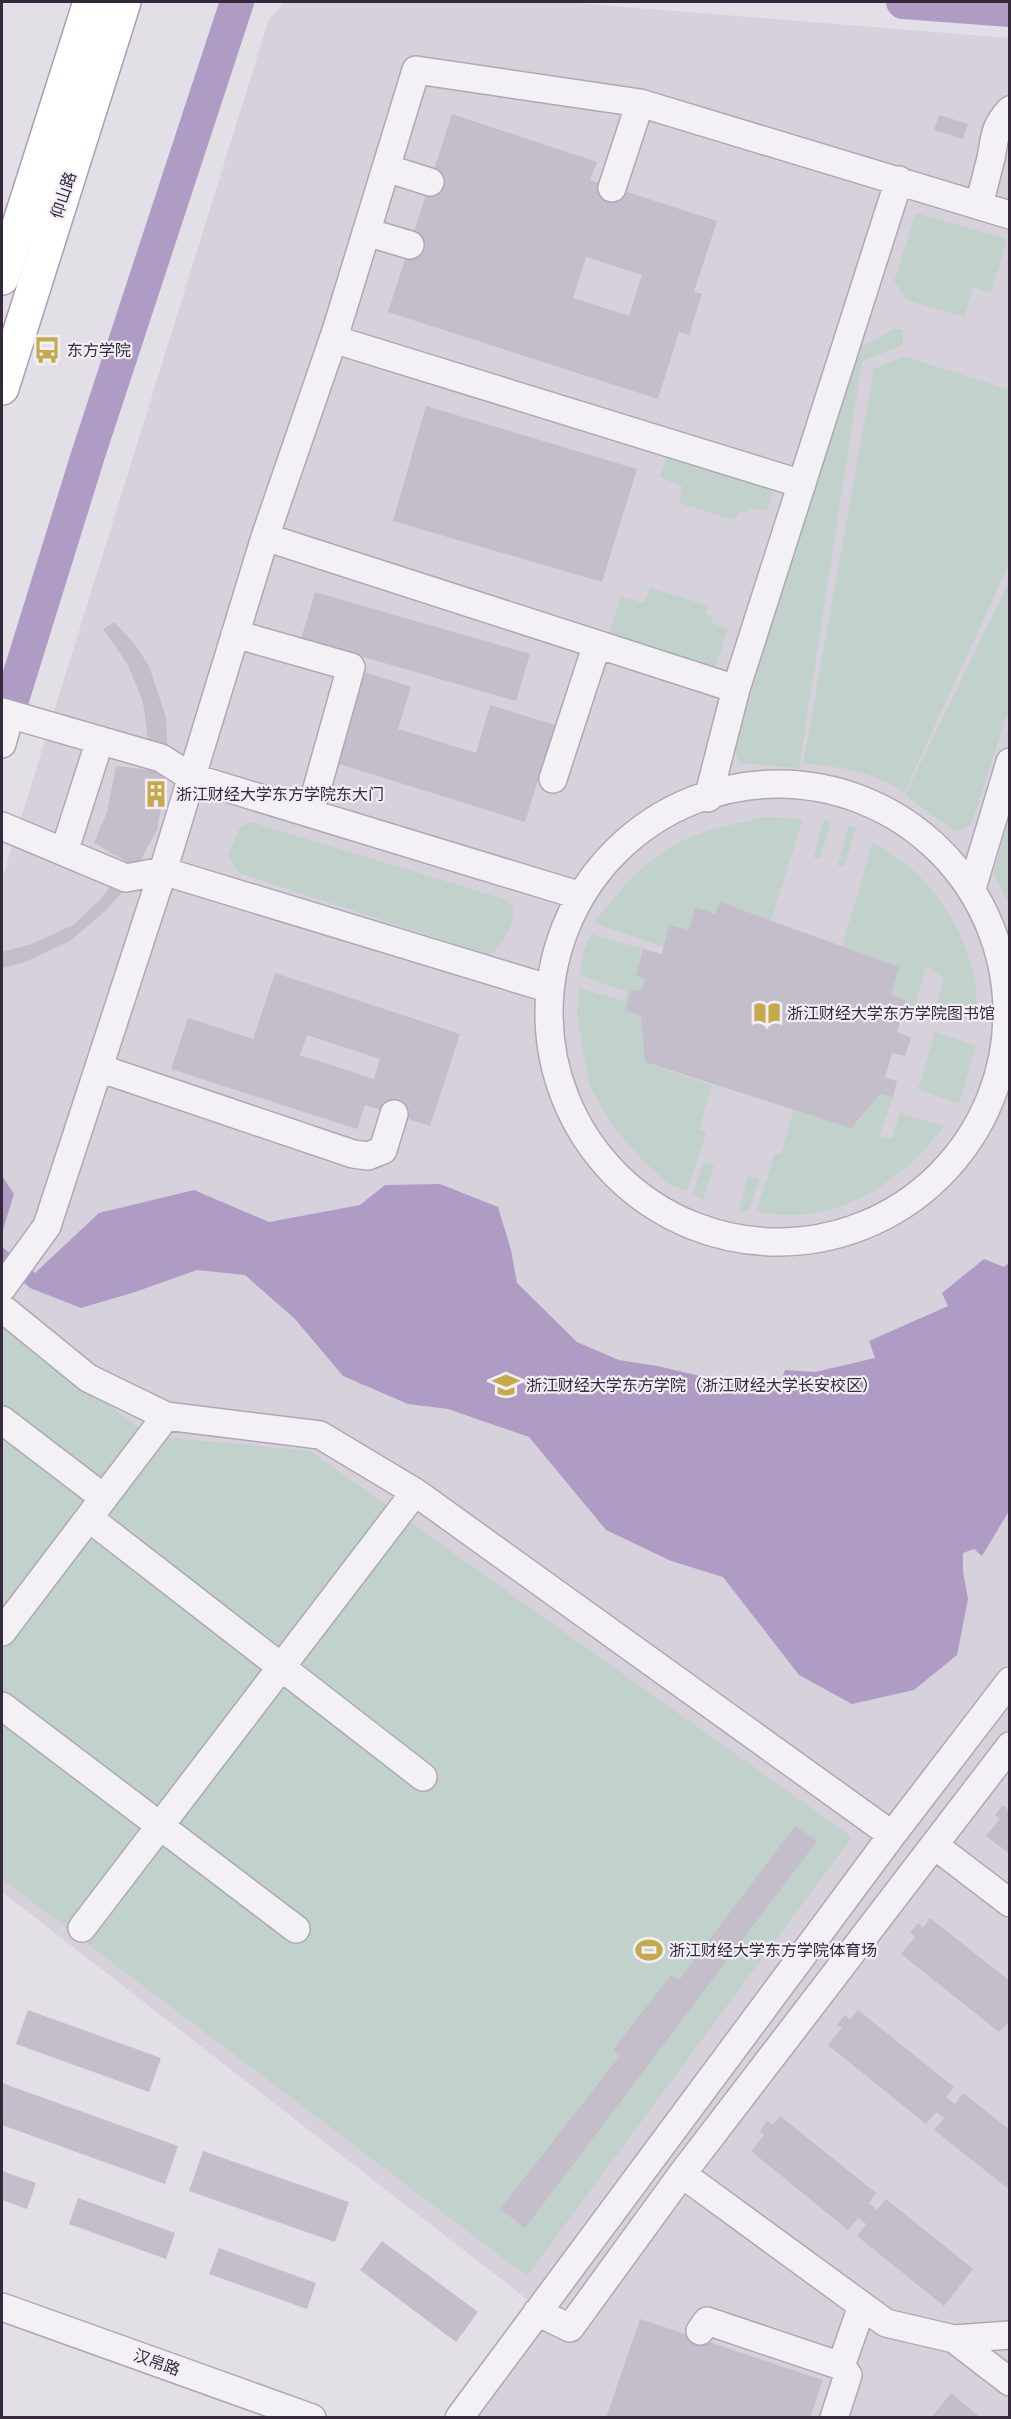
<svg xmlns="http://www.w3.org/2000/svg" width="1011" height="2419" viewBox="0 0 1011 2419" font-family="'Archivo Narrow','Noto Sans SC',sans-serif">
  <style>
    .built { fill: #d7d1dc }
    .green { fill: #c1d1cb }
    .water { fill: #ae9cc5 }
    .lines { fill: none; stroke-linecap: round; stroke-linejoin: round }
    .river { stroke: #ae9cc5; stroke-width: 34 }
    .building { fill: #c4bdca; fill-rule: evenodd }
    .minor-casing { stroke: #aea8b4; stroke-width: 30 }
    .major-casing { stroke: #a99fb2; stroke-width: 36 }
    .minor { stroke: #f4f1f6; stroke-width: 27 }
    .major { stroke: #fff; stroke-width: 33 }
    .labels { text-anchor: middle; stroke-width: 4.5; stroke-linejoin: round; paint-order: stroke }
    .street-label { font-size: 16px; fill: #34293d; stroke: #f2eef5 }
    .poi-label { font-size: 16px; fill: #34293d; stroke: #f2eef5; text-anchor: start }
  </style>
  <rect width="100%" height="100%" fill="#e3dfe7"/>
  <!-- built -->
  <path class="built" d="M 285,2 L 564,2 L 1009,38 L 1009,2417 L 485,2418 L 451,2403 L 528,2300 L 2,1892 L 2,879 L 269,19 Z"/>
  <!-- green -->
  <path class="green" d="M 916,213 L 1007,239 L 991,293 L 973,287 L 964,317 L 907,300 L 894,281 Z
    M 895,329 L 903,329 L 903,345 L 862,361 L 799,768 L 739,763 L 735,748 L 853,351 Z
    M 904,356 L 1009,390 L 1009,564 L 904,793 C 880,774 833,764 803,764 L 874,369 Z
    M 667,454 L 774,489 L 768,508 L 763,511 L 750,507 L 746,513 L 739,511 L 734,520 L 679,503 L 682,486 L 660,477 Z
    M 1009,582 L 1009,708 L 971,825 L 956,832 L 905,795 Z
    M 650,587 L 708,606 L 705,613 L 712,617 L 711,623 L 728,629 L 715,669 L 610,633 L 620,596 L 644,603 Z
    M 766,817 L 803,819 L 771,921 L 720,902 L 715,914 L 695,908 L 689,930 L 669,926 L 664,947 L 593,923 C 616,895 638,868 669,848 C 696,831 735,824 766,817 Z
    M 824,820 L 831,822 L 820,859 L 813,857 Z
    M 1009,820 L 1009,906 L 994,872 Z
    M 251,822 L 504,899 L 513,906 C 515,923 504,946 489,955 L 239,873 L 228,856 L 240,827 Z
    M 849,826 L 856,828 L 844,867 L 837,865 Z
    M 873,842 C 885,850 897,857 908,866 C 950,901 979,959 977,1014 L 937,1003 L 944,979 L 926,966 L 911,1023 L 900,1017 L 906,1000 L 891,995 L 899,967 L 842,946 Z
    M 591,934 L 643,949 L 636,976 L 644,978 L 642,991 L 631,989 L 625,1010 L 641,1016 L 645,1062 L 712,1086 L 699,1130 L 707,1131 L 687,1191 L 669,1184 L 642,1160 L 610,1123 L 589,1084 L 577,1015 L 579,988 L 624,1001 L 627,992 L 580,975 L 583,952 Z
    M 935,1032 L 976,1046 L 959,1104 L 918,1089 Z
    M 880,1094 L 893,1097 L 879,1136 L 892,1139 L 900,1113 L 944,1126 C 908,1174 852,1216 789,1215 C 778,1215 767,1213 756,1212 L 775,1153 L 781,1155 L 794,1110 L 851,1128 Z
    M 703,1162 L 714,1165 L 703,1200 L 693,1194 Z
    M 748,1176 L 759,1180 L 749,1211 L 738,1211 Z
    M 2,1325 L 150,1436 L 310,1451 L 852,1837 L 527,2276 L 2,1879 Z"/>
  <!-- water -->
  <path class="water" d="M 2,1176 L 14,1194 L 2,1233 Z
    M 440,1184 L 498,1207 L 511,1250 L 517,1283 L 577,1342 L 619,1360 L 657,1366 L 731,1383 L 780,1385 L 785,1370 L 815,1372 L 875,1358 L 869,1341 L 948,1306 L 942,1293 L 984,1259 L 1004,1267 L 1009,1263 L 1009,1511 L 982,1556 L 974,1549 L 963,1553 L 963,1571 L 968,1599 L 957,1655 L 914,1690 L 852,1704 L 799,1675 L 723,1577 L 671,1561 L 606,1530 L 529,1437 L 448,1409 L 408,1404 L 343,1376 L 295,1319 L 245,1275 L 197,1270 L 135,1292 L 81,1308 L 30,1288 L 2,1265 L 2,1247 L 35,1273 L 99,1213 L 194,1190 L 269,1222 L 360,1205 L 385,1185 Z"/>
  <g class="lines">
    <!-- river -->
    <path class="river" d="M 903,2 L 1010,10
      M 2,732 L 88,455 L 237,2"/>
  </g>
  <!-- building -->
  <path class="building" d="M 452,114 L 597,162 L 590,180 L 717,221 L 694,292 L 702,294 L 689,335 L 679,332 L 658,399 L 388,312 ZM 586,257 L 642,275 L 629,316 L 573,298 Z
    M 939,115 L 968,124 L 963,139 L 934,130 Z
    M 426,406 L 637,469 L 602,582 L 393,521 Z
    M 315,592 L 530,654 L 516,701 L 301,639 Z
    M 114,622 L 134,643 L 149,666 L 166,717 L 169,772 L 165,784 L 157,830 L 124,891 L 103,913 L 70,941 L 25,962 L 3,968 L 2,952 L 32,944 L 73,925 L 100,900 L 129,863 L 94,843 L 107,812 L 116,766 L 152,770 L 143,702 L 128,665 L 103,629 Z
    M 361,671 L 411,687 L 398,729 L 476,753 L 490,705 L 555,725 L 525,822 L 333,762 Z
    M 720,902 L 899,967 L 891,995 L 906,1000 L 897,1032 L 911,1038 L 905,1056 L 892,1053 L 885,1078 L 897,1081 L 893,1097 L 880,1094 L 851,1128 L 645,1062 L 641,1016 L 625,1010 L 631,989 L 642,991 L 644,978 L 636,976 L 643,949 L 662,954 L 669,925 L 689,930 L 695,907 L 715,914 Z
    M 275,973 L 460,1034 L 430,1126 L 365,1105 L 357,1129 L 171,1069 L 188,1018 L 253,1039 ZM 307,1035 L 380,1059 L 374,1079 L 300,1055 Z
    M 1003,1805 L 1008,1810 L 1010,1807 L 1010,1854 L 986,1836 L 1000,1819 L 995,1815 Z
    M 795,1826 L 817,1841 L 525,2228 L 500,2209 L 620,2056 L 613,2050 L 671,1975 L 679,1980 Z
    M 930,1918 L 1010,1981 L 1010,2021 L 999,2032 L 901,1954 L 915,1937 L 910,1933 L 918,1923 L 923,1928 Z
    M 28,2010 L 161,2058 L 149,2092 L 16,2044 Z
    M 858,2010 L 954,2087 L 946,2097 L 955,2104 L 963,2093 L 1010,2130 L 1010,2190 L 934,2130 L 944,2118 L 936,2112 L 926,2124 L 828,2045 L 842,2028 L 837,2025 L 845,2015 L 850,2019 Z
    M 2,2083 L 178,2146 L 165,2184 L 2,2125 Z
    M 780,2116 L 876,2193 L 869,2203 L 877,2210 L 886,2199 L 973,2269 L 944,2306 L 857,2236 L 866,2224 L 858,2218 L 848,2230 L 751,2151 L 764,2135 L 760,2131 L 767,2121 L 773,2125 Z
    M 203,2151 L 349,2202 L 335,2242 L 189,2191 Z
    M 2,2171 L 36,2183 L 27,2209 L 2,2200 Z
    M 78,2198 L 175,2233 L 166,2259 L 69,2224 Z
    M 382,2241 L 478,2312 L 456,2342 L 360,2270 Z
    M 219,2248 L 316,2283 L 307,2309 L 209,2274 Z
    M 640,2319 L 823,2380 L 810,2418 L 606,2418 Z
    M 951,2393 L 981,2418 L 931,2418 Z"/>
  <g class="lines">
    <defs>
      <path id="minor" d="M 386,168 L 430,182
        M 612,188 L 640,103
        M 979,205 C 983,189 987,174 991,158 C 995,137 994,127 1010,110
        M 366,232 L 410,245
        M 333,339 L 802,484
        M 265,537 L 736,689
        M 235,634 L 351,667 L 310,813
        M 2,712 L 161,758 L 191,777 L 578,895
        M 2,744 L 10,715
        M 553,779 L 597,644
        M549 1013a229 229 0 1 1 458 0a229 229 0 1 1-458 0Z
        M 708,798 L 736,689 L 899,180
        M 2,826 L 126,878 L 163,871 L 544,987
        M 64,852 L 100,740
        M 973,885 L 1010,762
        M 99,1068 L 353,1154 L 368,1156 L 383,1150 L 394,1114
        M 2,1288 L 47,1226 L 163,871 L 265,537 L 336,331 L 416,70 L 640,103 L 1010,215
        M 2,1308 L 88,1378 L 166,1416 L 320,1435 L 415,1492 L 892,1835
        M 2,1420 L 104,1498
        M 89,1518 L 423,1777
        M 2,1632 L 166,1416
        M 2,1706 L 296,1929
        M 1010,1746 L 682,2174 L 886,2323 L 954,2339 L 1010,2335
        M 934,1845 L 1010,1903
        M 82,1928 L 415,1492
        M 2,2307 L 312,2418
        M 537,2312 L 570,2328 L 682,2174
        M 700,2331 L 707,2321 L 841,2366 L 862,2306
        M 954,2339 L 1010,2382
        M 459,2418 L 892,1835 L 1010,1681
        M 834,2418 L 848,2375 L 841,2366"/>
      <path id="major" d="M 2,278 L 90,2
        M 2,388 L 124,2"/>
    </defs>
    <!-- minor casing -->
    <use href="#minor" class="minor-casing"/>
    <!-- major casing -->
    <use href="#major" class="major-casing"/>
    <!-- minor -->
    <use href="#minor" class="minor"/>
    <!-- major -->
    <use href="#major" class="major"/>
  </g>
  <!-- icons -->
  <defs>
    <symbol id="bus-bare" viewBox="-9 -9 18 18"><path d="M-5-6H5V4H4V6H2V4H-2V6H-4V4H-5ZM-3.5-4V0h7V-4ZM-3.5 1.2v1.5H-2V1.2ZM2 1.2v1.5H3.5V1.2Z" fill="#c5aa4b" stroke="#f2eef5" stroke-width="2.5" paint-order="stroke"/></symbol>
    <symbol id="building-bare" viewBox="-9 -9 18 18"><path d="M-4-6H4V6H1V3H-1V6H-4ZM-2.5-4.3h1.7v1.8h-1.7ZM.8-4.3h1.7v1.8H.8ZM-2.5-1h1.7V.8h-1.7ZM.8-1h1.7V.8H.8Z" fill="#c5aa4b" stroke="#f2eef5" stroke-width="2.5" paint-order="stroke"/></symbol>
    <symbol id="library-bare" viewBox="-9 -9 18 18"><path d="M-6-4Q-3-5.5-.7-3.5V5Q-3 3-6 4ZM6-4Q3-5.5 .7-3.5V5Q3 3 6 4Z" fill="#c5aa4b" stroke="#f2eef5" stroke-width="2.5" paint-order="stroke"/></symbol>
    <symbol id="university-bare" viewBox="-9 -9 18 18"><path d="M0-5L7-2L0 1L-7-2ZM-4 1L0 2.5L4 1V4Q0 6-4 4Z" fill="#c5aa4b" stroke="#f2eef5" stroke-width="2.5" paint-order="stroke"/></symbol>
    <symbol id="stadium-bare" viewBox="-9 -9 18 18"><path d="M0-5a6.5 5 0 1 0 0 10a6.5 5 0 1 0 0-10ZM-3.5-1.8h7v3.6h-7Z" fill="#c5aa4b" stroke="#f2eef5" stroke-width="2.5" paint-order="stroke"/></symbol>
  </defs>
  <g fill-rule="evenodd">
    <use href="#bus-bare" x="28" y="331" width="38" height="38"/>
    <use href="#building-bare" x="137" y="775" width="38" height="38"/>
    <use href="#library-bare" x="748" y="994" width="38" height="38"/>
    <use href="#university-bare" x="487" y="1366" width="38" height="38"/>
    <use href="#stadium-bare" x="630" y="1931" width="38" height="38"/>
  </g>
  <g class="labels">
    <!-- street labels -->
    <g class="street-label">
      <text transform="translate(63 195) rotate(-72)" y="6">仰山路</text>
      <text transform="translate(157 2362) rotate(20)" y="6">汉帛路</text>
    </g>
    <!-- poi labels -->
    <g class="poi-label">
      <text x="67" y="356">东方学院</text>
      <text x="176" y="800">浙江财经大学东方学院东大门</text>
      <text x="787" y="1019">浙江财经大学东方学院图书馆</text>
      <text x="526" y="1391">浙江财经大学东方学院（浙江财经大学长安校区）</text>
      <text x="669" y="1956">浙江财经大学东方学院体育场</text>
    </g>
  </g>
  <!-- border -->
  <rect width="1011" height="2419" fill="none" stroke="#34293d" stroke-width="6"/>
</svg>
